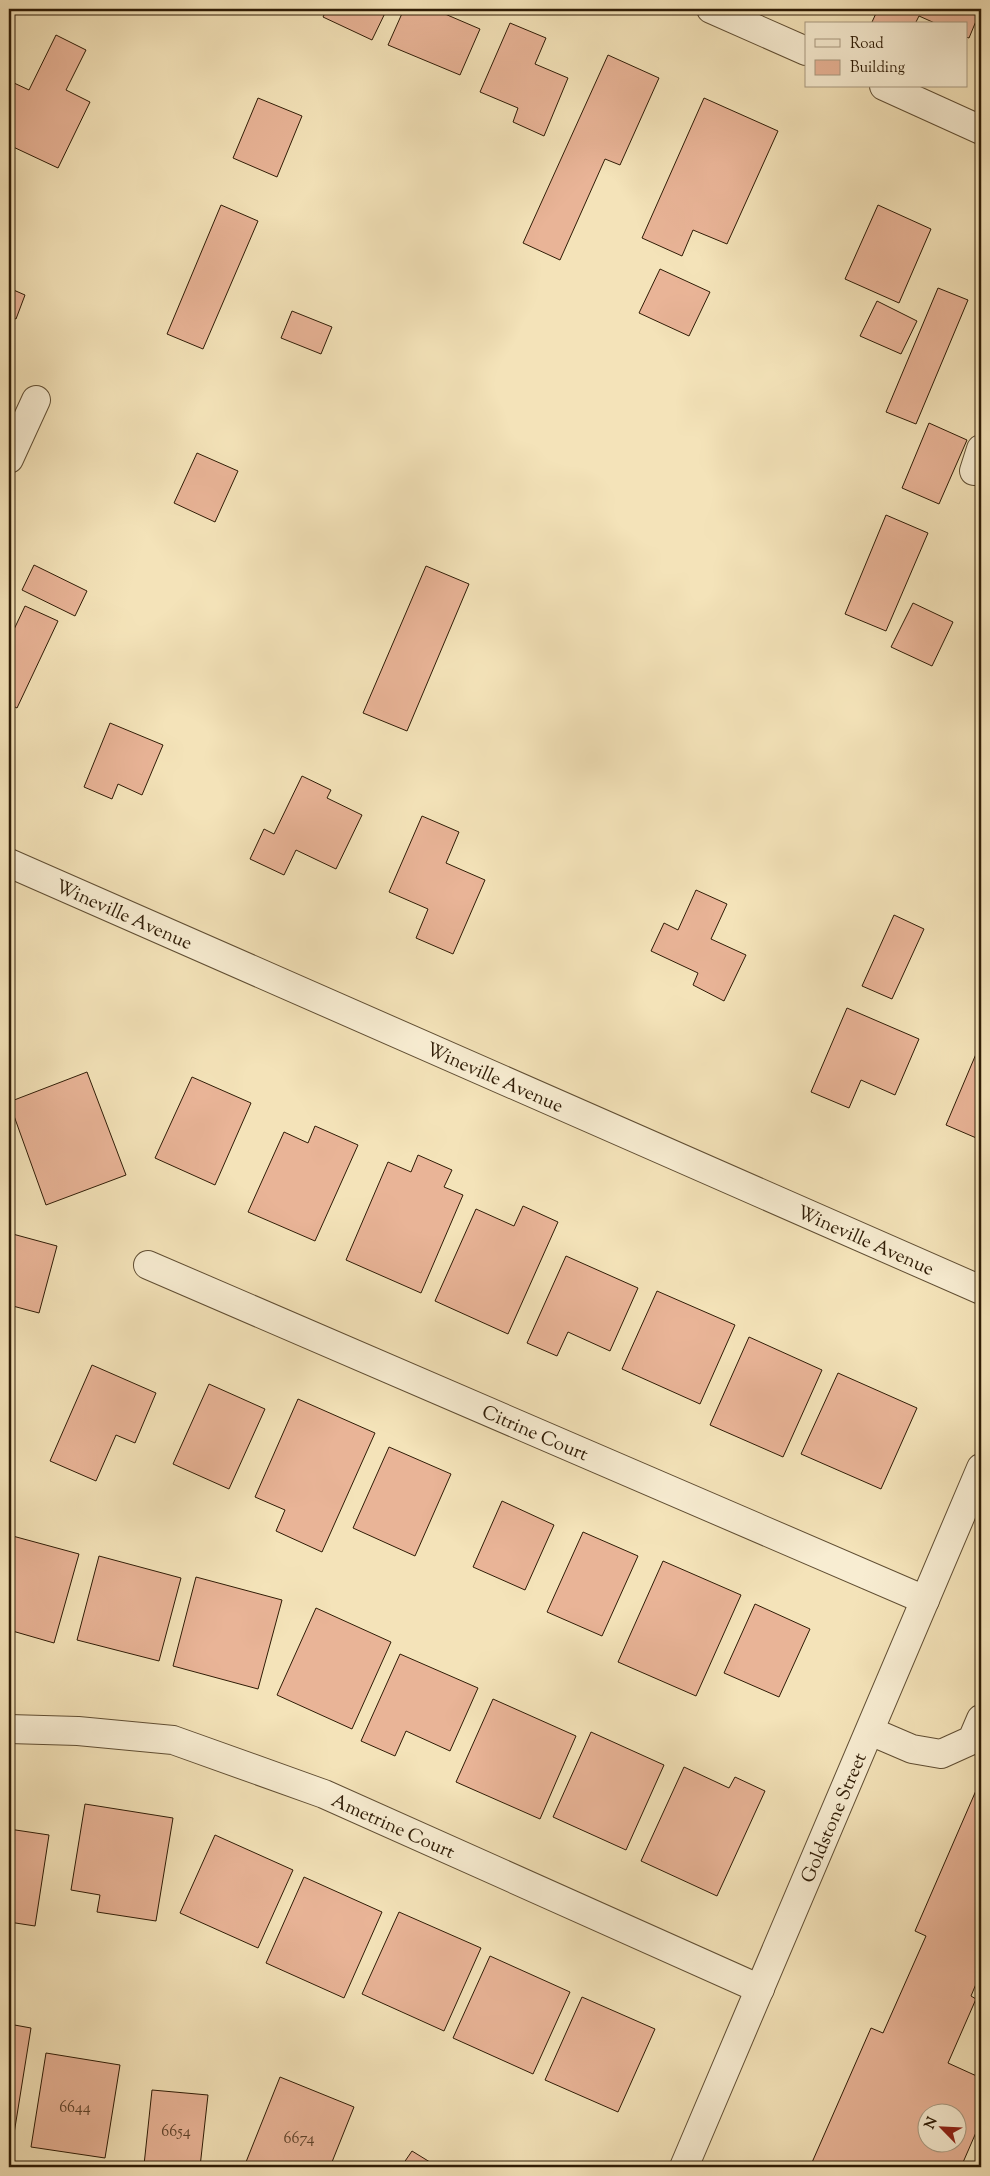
<svg xmlns="http://www.w3.org/2000/svg" width="990" height="2176" viewBox="0 0 990 2176" font-family="'Sorts Mill Goudy',serif">
  <style>
    .building { fill: #e9b497; stroke: #2f1c06; fill-rule: evenodd }
    .lines { fill: none; stroke-linecap: round; stroke-linejoin: round }
    .minor-casing { stroke: #604e33; stroke-width: 30 }
    .minor { stroke: #f8edd2; stroke-width: 28 }
    .labels { text-anchor: middle; stroke-width: 5; stroke-linejoin: round; paint-order: stroke }
    .number-label { font-size: 16px; fill: #5e422a }
    .street-label { font-size: 19px; fill: #2f1c06; stroke: #f8edd2 }
  </style>
  <rect width="100%" height="100%" fill="#f4e3b9"/>
  <filter id="stains"><feTurbulence type="fractalNoise" baseFrequency=".004" numOctaves="4"/><feColorMatrix values="0 0 0 0 .2 0 0 0 0 .09 0 0 0 0 .02 0 0 0 .5 -.17"/></filter>
  <radialGradient id="worn" r=".72"><stop offset=".6" stop-color="#630" stop-opacity="0"/><stop offset="1" stop-color="#630" stop-opacity=".3"/></radialGradient>
  <!-- building -->
  <path class="building" d="M 327,9 L 387,9 L 372,40 L 323,17 Z
    M 404,9 L 447,9 L 445,14 L 480,29 L 460,75 L 388,45 Z
    M 878,9 L 981,9 L 969,38 L 966,37 L 966,24 L 937,24 L 919,16 L 915,24 L 875,24 L 872,22 Z
    M 510,23 L 546,38 L 535,64 L 568,78 L 544,136 L 513,122 L 518,108 L 480,92 Z
    M 56,35 L 86,50 L 66,90 L 90,102 L 58,168 L 9,145 L 9,94 L 14,83 L 29,90 Z
    M 608,55 L 659,78 L 620,165 L 605,159 L 560,260 L 523,243 Z
    M 258,98 L 302,116 L 277,177 L 233,158 Z
    M 704,98 L 778,131 L 727,244 L 693,230 L 682,256 L 642,238 Z
    M 221,205 L 258,221 L 203,349 L 167,334 Z
    M 878,205 L 931,229 L 899,303 L 845,279 Z
    M 660,269 L 710,292 L 689,336 L 639,313 Z
    M 9,288 L 25,295 L 16,319 L 9,316 Z
    M 938,288 L 968,300 L 916,424 L 886,412 Z
    M 877,301 L 917,321 L 901,354 L 860,336 Z
    M 292,311 L 332,327 L 321,354 L 281,338 Z
    M 929,423 L 967,440 L 939,504 L 902,488 Z
    M 197,453 L 238,471 L 215,522 L 174,503 Z
    M 886,515 L 928,533 L 886,631 L 845,614 Z
    M 34,565 L 87,591 L 75,616 L 22,590 Z
    M 426,566 L 469,584 L 407,731 L 363,713 Z
    M 913,603 L 953,622 L 932,666 L 891,647 Z
    M 25,606 L 58,621 L 17,708 L 9,704 L 9,640 Z
    M 110,723 L 163,745 L 142,795 L 118,784 L 112,799 L 84,787 Z
    M 302,776 L 331,790 L 327,798 L 362,815 L 336,869 L 296,850 L 284,875 L 250,859 L 264,829 L 274,834 Z
    M 422,816 L 459,832 L 446,863 L 485,880 L 453,954 L 416,938 L 428,909 L 389,892 Z
    M 696,890 L 727,904 L 711,939 L 746,955 L 724,1001 L 693,985 L 698,973 L 651,951 L 664,923 L 678,930 Z
    M 894,915 L 924,929 L 892,999 L 862,986 Z
    M 847,1008 L 919,1039 L 895,1095 L 861,1080 L 849,1108 L 811,1092 Z
    M 976,1054 L 981,1057 L 981,1140 L 946,1125 Z
    M 87,1072 L 126,1175 L 46,1205 L 9,1102 Z
    M 192,1077 L 251,1103 L 215,1185 L 155,1158 Z
    M 315,1126 L 358,1145 L 315,1241 L 248,1212 L 284,1132 L 308,1143 Z
    M 418,1155 L 452,1170 L 444,1187 L 463,1195 L 421,1293 L 346,1260 L 388,1162 L 411,1172 Z
    M 523,1206 L 558,1222 L 508,1334 L 435,1301 L 476,1209 L 514,1226 Z
    M 9,1233 L 57,1246 L 39,1313 L 9,1305 Z
    M 566,1256 L 638,1288 L 610,1351 L 568,1332 L 557,1356 L 527,1343 Z
    M 657,1291 L 735,1325 L 700,1404 L 622,1369 Z
    M 749,1337 L 822,1370 L 783,1457 L 710,1425 Z
    M 92,1365 L 156,1393 L 135,1443 L 116,1435 L 96,1481 L 50,1461 Z
    M 838,1373 L 917,1408 L 881,1489 L 801,1454 Z
    M 209,1384 L 265,1409 L 229,1489 L 173,1464 Z
    M 298,1399 L 375,1433 L 322,1552 L 276,1531 L 285,1510 L 255,1497 Z
    M 389,1447 L 451,1474 L 415,1556 L 353,1528 Z
    M 502,1501 L 554,1525 L 525,1590 L 473,1567 Z
    M 583,1532 L 638,1556 L 602,1636 L 547,1612 Z
    M 9,1535 L 79,1554 L 54,1643 L 9,1630 Z
    M 99,1556 L 181,1578 L 159,1661 L 77,1640 Z
    M 663,1561 L 741,1595 L 696,1696 L 618,1662 Z
    M 196,1577 L 282,1600 L 258,1689 L 173,1666 Z
    M 755,1604 L 810,1629 L 779,1697 L 724,1673 Z
    M 316,1608 L 391,1642 L 352,1729 L 277,1695 Z
    M 400,1654 L 478,1688 L 450,1751 L 406,1731 L 395,1756 L 361,1741 Z
    M 493,1699 L 576,1736 L 540,1819 L 456,1782 Z
    M 591,1732 L 664,1765 L 626,1850 L 553,1817 Z
    M 684,1767 L 729,1788 L 735,1777 L 765,1791 L 717,1896 L 641,1861 Z
    M 981,1779 L 981,1972 L 971,1996 L 976,1999 L 948,2063 L 981,2078 L 981,2121 L 961,2167 L 810,2167 L 871,2028 L 883,2033 L 926,1936 L 915,1931 ZM 928,2114 L 958,2114 L 958,2144 L 928,2144 Z
    M 85,1804 L 173,1818 L 156,1921 L 97,1912 L 100,1895 L 71,1890 Z
    M 9,1829 L 49,1835 L 35,1926 L 9,1922 Z
    M 215,1835 L 293,1870 L 258,1948 L 180,1913 Z
    M 304,1877 L 382,1912 L 344,1998 L 266,1963 Z
    M 399,1912 L 481,1948 L 444,2031 L 362,1994 Z
    M 490,1956 L 570,1992 L 533,2074 L 453,2038 Z
    M 582,1997 L 655,2029 L 618,2112 L 545,2080 Z
    M 9,2024 L 31,2028 L 13,2140 L 9,2139 Z
    M 46,2053 L 120,2065 L 105,2158 L 31,2147 Z
    M 280,2077 L 354,2107 L 330,2167 L 244,2167 Z
    M 152,2090 L 208,2095 L 200,2167 L 144,2165 Z
    M 412,2151 L 438,2167 L 401,2167 Z"/>
  <g class="lines">
    <defs>
      <g id="minor">
        <path d="M 711,9 L 806,51"/>
        <path d="M 884,86 L 981,130"/>
        <path d="M 9,459 L 36,400"/>
        <path d="M 974,471 L 981,449"/>
        <path id="s1" d="M 9,863 L 981,1290"/>
        <path id="s2" d="M 148,1265 L 925,1600"/>
        <path id="s3" d="M 9,1729 L 78,1731 L 173,1740 L 324,1794 L 760,1989"/>
        <path d="M 870,1731 L 912,1749 L 941,1754 L 972,1740 L 981,1719"/>
        <path id="s4" d="M 684,2167 L 981,1468"/>
      </g>
    </defs>
    <!-- minor casing -->
    <use href="#minor" class="minor-casing"/>
    <!-- minor -->
    <use href="#minor" class="minor"/>
  </g>
  <g class="labels">
    <!-- number labels -->
    <g class="number-label">
      <text x="75" y="2112">6644</text>
      <text x="176" y="2136">6654</text>
      <text x="299" y="2143">6674</text>
    </g>
    <!-- street labels -->
    <g class="street-label">
      <text dy="7" stroke="none"><textPath href="#s1" startOffset="126">Wineville Avenue</textPath></text>
      <text dy="7" stroke="none"><textPath href="#s1" startOffset="531">Wineville Avenue</textPath></text>
      <text dy="7" stroke="none"><textPath href="#s1" startOffset="936">Wineville Avenue</textPath></text>
      <text dy="7" stroke="none"><textPath href="#s2" startOffset="422">Citrine Court</textPath></text>
      <text dy="7" stroke="none"><textPath href="#s4" startOffset="380">Goldstone Street</textPath></text>
      <text dy="7" stroke="none"><textPath href="#s3" startOffset="401">Ametrine Court</textPath></text>
    </g>
  </g>
  <!-- margin -->
  <rect width="990" height="2176" fill="none" stroke="#f4e3b9" stroke-width="30"/>
  <rect x="10" y="10" width="970" height="2156" fill="none" stroke="#2f1c06" stroke-width="2.5"/>
  <rect x="15" y="15" width="960" height="2146" fill="none" stroke="#2f1c06"/>
  <!-- legend -->
  <rect x="805" y="22" width="162" height="65" fill="#f8edd2" stroke="#a89980"/>
  <rect x="815" y="39" width="25" height="8" fill="#f8edd2" stroke="#a89980"/>
  <text x="850" y="48" font-size="15" fill="#2f1c06">Road</text>
  <rect x="815" y="60" width="25" height="15" fill="#e9b497" stroke="#a89980"/>
  <text x="850" y="72" font-size="15" fill="#2f1c06">Building</text>
  <!-- north arrow -->
  <g transform="translate(942 2128) rotate(294)"><circle r="24" fill="#f8edd2" stroke="#a89980"/>
  <path d="M0-4L9 19L0 12L-9 19Z" fill="#8f2418"/>
  <text y="-8" font-size="14" font-weight="bold" text-anchor="middle" fill="#2f1c06">N</text>
  </g>
  <rect width="100%" height="100%" filter="url(#stains)"/>
  <rect width="100%" height="100%" fill="url(#worn)"/>
</svg>
